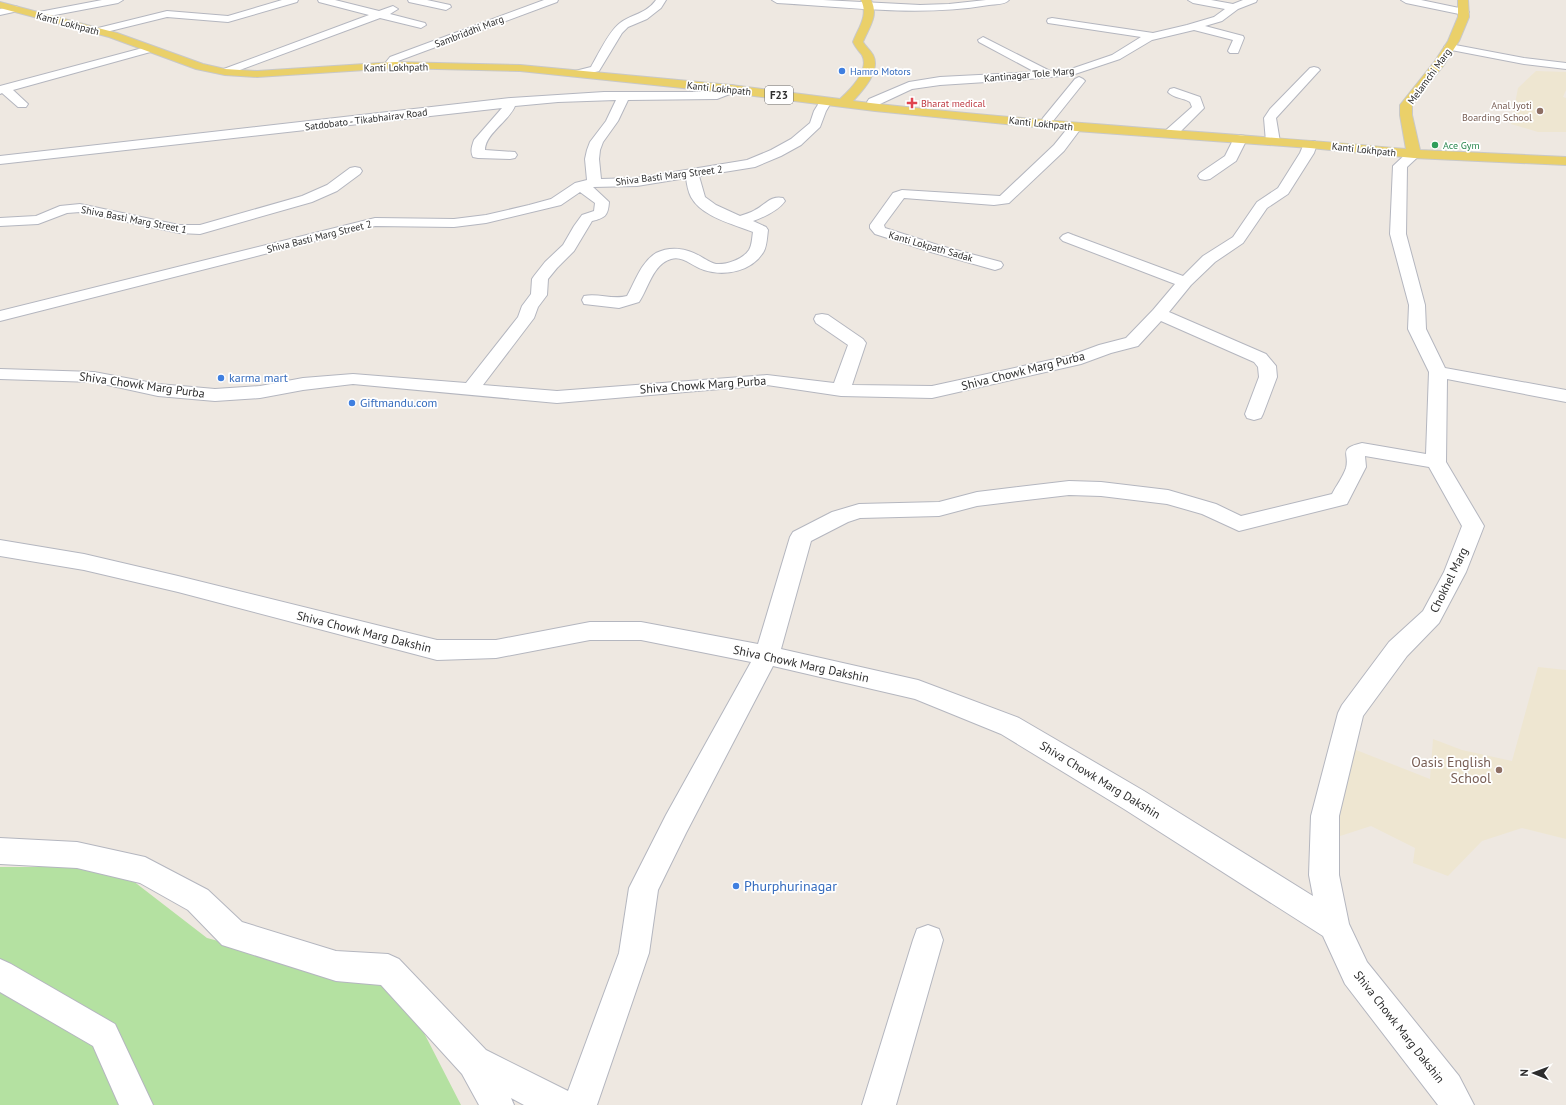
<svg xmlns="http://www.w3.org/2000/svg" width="1566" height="1105" viewBox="0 0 1566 1105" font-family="'PT Sans',sans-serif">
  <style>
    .education { fill: #eee6d1 }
    .green { fill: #b4e1a1 }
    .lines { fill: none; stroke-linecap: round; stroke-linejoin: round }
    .minor-casing { stroke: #b4b6bf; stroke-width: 2 }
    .major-casing { stroke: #c8c8c8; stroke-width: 2 }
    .minor { fill: #fff; fill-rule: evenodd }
    .major { fill: #ead069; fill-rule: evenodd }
    .shop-dot { fill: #3f7fe0; stroke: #fff; stroke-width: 1.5 }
    .health-dot { fill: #e0444e; stroke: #fff; stroke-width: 1.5 }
    .education-dot { fill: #8d6e63; stroke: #fff; stroke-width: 1.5 }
    .leisure-dot { fill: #2e9e5b; stroke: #fff; stroke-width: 1.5 }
    .labels { text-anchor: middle; stroke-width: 3.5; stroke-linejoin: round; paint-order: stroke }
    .far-street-label { font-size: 10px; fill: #2d2d2d; stroke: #fff }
    .far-shop-label { font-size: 10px; fill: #366cbe; stroke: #fff; text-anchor: start }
    .far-health-label { font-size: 10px; fill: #be3a42; stroke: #fff; text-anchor: start }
    .far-education-label { font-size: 10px; fill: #785e54; stroke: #fff; text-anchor: end }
    .far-leisure-label { font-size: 10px; fill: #27864d; stroke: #fff; text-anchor: start }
    .shield { fill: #fff; stroke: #6c6c6c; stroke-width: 1 }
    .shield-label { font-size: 11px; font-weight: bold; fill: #2d2d2d }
    .street-label { font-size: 12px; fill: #2d2d2d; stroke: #fff }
    .shop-label { font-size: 12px; fill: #366cbe; stroke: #fff; text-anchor: start }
    .near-education-label { font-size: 14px; fill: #785e54; stroke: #fff; text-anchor: end }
    .near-shop-label { font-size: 14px; fill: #366cbe; stroke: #fff; text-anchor: start }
  </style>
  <rect width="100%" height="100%" fill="#eee8e1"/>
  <!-- education -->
  <path class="education" d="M 1536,71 L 1566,72 L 1566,90 L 1563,97 L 1566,98 L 1566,132 L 1538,132 L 1511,124 L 1518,88 Z
    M 1538,667 L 1566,670 L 1566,839 L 1522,828 L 1482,841 L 1448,876 L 1413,863 L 1415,848 L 1371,826 L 1337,837 L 1346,746 L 1430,779 L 1433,739 L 1462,750 L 1512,761 Z"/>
  <!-- green -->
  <path class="green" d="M 0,867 L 115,867 L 207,938 L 402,990 L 461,1105 L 0,1105 Z"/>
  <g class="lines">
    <defs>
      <path id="minor" d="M 102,0 L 123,0 L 118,3 L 39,18 L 34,15 L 39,12 Z
        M 282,0 L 298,0 L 297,2 L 228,22 L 167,17 L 98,34 L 93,31 L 94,29 L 167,11 L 228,16 Z
        M 318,0 L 335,0 L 379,11 L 393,6 L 398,9 L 390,14 L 425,23 L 426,25 L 421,28 L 380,18 L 229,74 L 221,74 L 219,72 L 221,70 L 369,15 L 319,2 Z
        M 408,0 L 427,0 L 450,5 L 451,7 L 446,10 L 409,2 Z
        M 544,0 L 558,0 L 557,2 L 398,61 L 402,65 L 400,67 L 392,67 L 386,62 L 390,57 Z
        M 656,0 L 666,0 L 661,8 L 647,19 L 628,27 L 622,33 L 599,71 L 579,76 L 575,75 L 573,73 L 575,71 L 591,67 C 598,55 609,31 620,23 C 632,14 646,14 656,0 Z
        M 772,0 L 823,0 L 920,5 L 949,4 L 986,0 L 1009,0 C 1005,5 995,4 989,5 C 919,17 847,7 777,3 Z
        M 1188,0 L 1211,0 L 1233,4 L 1243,0 L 1257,0 L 1256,2 L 1238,9 L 1222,21 L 1205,26 L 1243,36 L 1244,38 L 1238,53 L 1230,53 L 1228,51 L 1233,40 L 1194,30 L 1152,40 L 1120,59 L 1072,75 L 1017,80 L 940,85 L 912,89 L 880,104 L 881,107 L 879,110 L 871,110 L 867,102 L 869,99 L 909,82 L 940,77 L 1035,72 L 979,42 L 978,40 L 983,37 L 1050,71 L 1071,69 L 1112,55 L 1141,37 L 1048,23 L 1047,21 L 1048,19 L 1052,18 L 1153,33 L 1187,25 L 1214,17 L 1225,9 L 1193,3 Z
        M 1401,0 L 1421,0 L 1464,9 L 1469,12 L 1464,15 L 1406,3 Z
        M 14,6 L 18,7 L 19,9 L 18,11 L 0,15 L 0,9 Z
        M 1450,44 L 1524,58 L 1566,63 L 1566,69 L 1524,64 L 1446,49 L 1444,47 L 1446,45 Z
        M 150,46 L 154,47 L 156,49 L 154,51 L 13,90 L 28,104 L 26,107 L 18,107 L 2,93 L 0,94 L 0,86 Z
        M 1314,67 L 1318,68 L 1320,70 L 1318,72 L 1276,118 L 1280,142 L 1278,145 L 1268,145 L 1266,142 L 1264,118 L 1270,109 L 1310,68 Z
        M 1079,77 L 1083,79 L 1085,81 L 1053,121 L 1055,124 L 1053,127 L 1045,127 L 1041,121 L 1043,118 L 1075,79 Z
        M 731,85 L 735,86 L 737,89 L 735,92 L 717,99 L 628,100 L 618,121 L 603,142 L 600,150 L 599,159 L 601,179 L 637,178 L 747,160 L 771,150 L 791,139 L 810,123 L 814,111 L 822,98 L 830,98 L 832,101 L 826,111 L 820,127 L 801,145 L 781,156 L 755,167 L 699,176 L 705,197 L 716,205 L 740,216 C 745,214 750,213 755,210 C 765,205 771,195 783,198 L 785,201 C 778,211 764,217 753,221 L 766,227 L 768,230 C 767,237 767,245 764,251 C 753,271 725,277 704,270 C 693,267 683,255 671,259 C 653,264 648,289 639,302 L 619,308 L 584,304 L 582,300 L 584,296 C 598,293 613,300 627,296 C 635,282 641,262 656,253 C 670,246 686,248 700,256 C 705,259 711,263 716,264 C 727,265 743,259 749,250 C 752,245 752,238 753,232 C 733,224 702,217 691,197 C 688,191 687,185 686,178 L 637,186 L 593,187 L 609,202 C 608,216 605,218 592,221 L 574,251 L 557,268 L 548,279 L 547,295 L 538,307 L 534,318 L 483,385 L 557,391 L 767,375 L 834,383 L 848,345 L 816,323 L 814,319 L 816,315 L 822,314 L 828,315 L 863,339 L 866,343 L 852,385 L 932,386 L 1069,356 L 1099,345 L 1126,338 L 1153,310 L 1175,284 L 1063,241 L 1060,238 L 1063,235 L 1068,233 L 1073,235 L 1183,276 L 1203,256 L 1233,237 L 1257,202 L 1278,188 L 1300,153 L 1305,141 L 1315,141 L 1317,144 L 1314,153 L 1288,194 L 1267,208 L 1243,243 L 1215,262 L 1191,285 L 1169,312 L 1266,354 L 1276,366 L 1277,377 L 1263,414 L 1261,418 L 1254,420 L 1247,418 L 1245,414 L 1259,377 L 1258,367 L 1254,362 L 1161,321 L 1138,346 L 1111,353 L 1081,364 L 932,398 L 841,396 L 767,385 L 557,403 L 353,384 L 303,390 L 260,398 L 215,401 L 158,396 L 94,382 L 0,379 L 0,369 L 94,372 L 158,384 L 215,389 L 260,386 L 303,378 L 353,374 L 466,383 L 518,317 L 522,306 L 531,294 L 532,279 L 534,276 L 545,262 L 563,245 L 574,226 L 582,215 L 594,211 L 595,203 L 580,192 L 561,205 L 486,223 L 454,227 L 375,226 L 0,321 L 0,311 L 375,218 L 454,219 L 486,215 L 529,205 L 551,199 L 575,183 L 587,180 L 585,159 L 587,150 L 590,142 L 606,121 L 616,100 L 558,102 L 515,106 C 509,121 485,134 485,150 L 515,152 L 517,155 L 515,158 L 510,159 L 478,158 L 473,157 C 470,151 472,146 474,140 L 502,108 L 0,164 L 0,156 L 511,98 L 604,92 L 715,92 Z
        M 1174,88 L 1200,97 L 1204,108 L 1175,137 L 1165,137 L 1164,134 L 1165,131 L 1192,107 L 1190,102 C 1184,98 1173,98 1168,92 L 1170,89 Z
        M 1076,123 L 1081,124 L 1082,127 L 1064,151 L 1009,203 L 994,205 L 904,198 L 884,225 L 885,228 L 941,246 L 1001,262 L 1003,265 L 1001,268 L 995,270 L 931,252 L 875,234 L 870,228 L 870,225 L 893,193 L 902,190 L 1000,196 L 1054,145 L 1071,124 Z
        M 1240,135 L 1245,136 L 1247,139 L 1236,161 L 1210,179 L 1205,180 L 1200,179 L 1198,176 L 1200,173 L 1225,156 L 1235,136 Z
        M 1414,150 L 1419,151 L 1421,154 L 1407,167 L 1406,234 L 1425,305 L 1426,329 L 1445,368 L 1566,390 L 1566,402 L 1447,379 L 1446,462 L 1484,526 L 1466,572 L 1439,623 L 1407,656 L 1363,716 L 1339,816 L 1339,875 L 1349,924 L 1367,962 L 1459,1076 L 1474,1105 L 1438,1105 L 1345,984 L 1323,936 L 1124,809 L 1001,734 L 915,699 L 773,666 L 686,833 L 658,890 L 649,953 L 597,1105 L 524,1105 L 511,1098 L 514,1105 L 479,1105 L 462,1074 L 381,985 L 336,981 L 222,945 L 188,910 L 140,883 L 77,868 L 0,864 L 0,838 L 77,842 L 145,857 L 208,890 L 242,922 L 336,951 L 388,954 L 399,959 L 486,1050 L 568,1091 L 619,953 L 629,888 L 666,815 L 751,662 L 641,640 L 590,640 L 496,658 L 437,660 L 178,592 L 84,570 L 0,556 L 0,540 L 84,554 L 178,576 L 437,640 L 496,640 L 590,622 L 641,622 L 758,644 L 790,537 L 793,532 L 832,512 L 859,504 L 939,502 L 977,492 L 1069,481 L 1101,482 L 1168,490 L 1216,504 L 1241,516 L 1332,494 C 1336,486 1343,477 1346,468 C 1350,453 1337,449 1362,443 L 1426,454 L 1429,372 L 1408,329 L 1409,305 L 1390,234 L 1393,166 L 1409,151 ZM 1365,456 L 1429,467 L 1462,526 L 1444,572 L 1423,611 L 1389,642 L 1342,705 L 1338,713 L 1311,816 L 1309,875 L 1313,896 L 1144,791 L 1019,718 L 918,680 L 781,649 L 811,541 L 848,522 L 860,518 L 939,516 L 977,506 L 1069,495 L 1101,496 L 1167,504 L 1202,514 L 1239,531 L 1347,504 L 1366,467 Z
        M 355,167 L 360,168 L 362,171 L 360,174 L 337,191 L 312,202 L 200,234 L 179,233 L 80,212 L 67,213 L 38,224 L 0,226 L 0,218 L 36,216 L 60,206 L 80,204 L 179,225 L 200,225 L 302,196 L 327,185 L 350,168 Z
        M 928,925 L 939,929 L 943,940 L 896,1105 L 862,1105 L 913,940 L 917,929 Z
        M 0,959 L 11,964 L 115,1024 L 153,1105 L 119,1105 L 93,1046 L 0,992 Z"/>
      <path id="major" d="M 861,0 L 871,0 C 879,16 869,27 863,42 C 866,47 870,50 873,55 C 881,71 863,90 853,101 C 1037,123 1222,132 1406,149 L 1400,115 L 1400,105 L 1435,61 L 1448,41 L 1458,17 L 1458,0 L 1468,0 L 1469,17 L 1459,41 L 1443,66 L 1412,105 L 1412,115 L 1420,150 L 1566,157 L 1566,165 L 1414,158 L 1310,148 L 1076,131 L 875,111 L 731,93 L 520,71 L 396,68 L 257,77 L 225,75 L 196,69 L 109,37 L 0,8 L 0,2 L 117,33 L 203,64 L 225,69 L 257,71 L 396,62 L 520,65 L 731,85 L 840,99 C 850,90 870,70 862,55 C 859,51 855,47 853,42 C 858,28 869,16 861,0 Z"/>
    </defs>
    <!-- minor casing -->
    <use href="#minor" class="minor-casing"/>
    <!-- major casing -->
    <use href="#major" class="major-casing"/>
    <!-- minor -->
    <use href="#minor" class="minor"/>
    <!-- major -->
    <use href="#major" class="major"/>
  </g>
  <!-- markers -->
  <g class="shop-dot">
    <circle cx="842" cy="71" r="4"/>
    <circle cx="221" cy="378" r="4"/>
    <circle cx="352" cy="403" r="4"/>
    <circle cx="736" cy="886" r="4"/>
  </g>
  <path class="health-dot" d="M910 97h4v4h4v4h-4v4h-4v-4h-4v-4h4z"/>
  <g class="education-dot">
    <circle cx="1540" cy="111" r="4"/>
    <circle cx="1499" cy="770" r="4"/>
  </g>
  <circle class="leisure-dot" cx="1435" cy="145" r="4"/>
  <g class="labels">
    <!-- far-street labels -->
    <g class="far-street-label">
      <text transform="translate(68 23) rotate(15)" y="4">Kanti Lokhpath</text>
      <text transform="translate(469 31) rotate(-21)" y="4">Sambriddhi Marg</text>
      <text transform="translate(396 67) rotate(-1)" y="4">Kanti Lokhpath</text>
      <text transform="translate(1029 74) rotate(-5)" y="4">Kantinagar Tole Marg</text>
      <text transform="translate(1429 76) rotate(-54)" y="4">Melamchi Marg</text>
      <text transform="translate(719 88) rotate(6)" y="4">Kanti Lokhpath</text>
      <text transform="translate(366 119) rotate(-7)" y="4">Satdobato - Tikabhairav Road</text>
      <text transform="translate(1041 123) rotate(6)" y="4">Kanti Lokhpath</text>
      <text transform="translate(1364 149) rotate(6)" y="4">Kanti Lokhpath</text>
      <text transform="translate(669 175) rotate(-7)" y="4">Shiva Basti Marg Street 2</text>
      <text transform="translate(134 219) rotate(11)" y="4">Shiva Basti Marg Street 1</text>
      <text transform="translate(319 236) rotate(-14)" y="4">Shiva Basti Marg Street 2</text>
      <text transform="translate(931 246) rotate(16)" y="4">Kanti Lokpath Sadak</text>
    </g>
    <!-- far-shop labels -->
    <g class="far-shop-label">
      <text x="850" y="75">Hamro Motors</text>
    </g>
    <!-- far-health labels -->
    <g class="far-health-label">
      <text x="921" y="107">Bharat medical</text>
    </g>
    <!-- far-education labels -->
    <g class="far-education-label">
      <text x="1532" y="109">Anal Jyoti<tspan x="1532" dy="12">Boarding School</tspan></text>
    </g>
    <!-- far-leisure labels -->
    <g class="far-leisure-label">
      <text x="1443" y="149">Ace Gym</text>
    </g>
    <!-- shield labels -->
    <rect class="shield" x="765" y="86" width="28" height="18" rx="3"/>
    <g class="shield-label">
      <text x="779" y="99">F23</text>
    </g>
    <!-- street labels -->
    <g class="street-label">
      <text transform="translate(1023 371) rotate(-14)" y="4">Shiva Chowk Marg Purba</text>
      <text transform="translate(142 385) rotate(8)" y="4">Shiva Chowk Marg Purba</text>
      <text transform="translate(703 385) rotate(-4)" y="4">Shiva Chowk Marg Purba</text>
      <text transform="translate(1449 580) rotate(-64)" y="4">Chokhel Marg</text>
      <text transform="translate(364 632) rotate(14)" y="4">Shiva Chowk Marg Dakshin</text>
      <text transform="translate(801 664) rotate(12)" y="4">Shiva Chowk Marg Dakshin</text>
      <text transform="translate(1100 780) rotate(31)" y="4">Shiva Chowk Marg Dakshin</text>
      <text transform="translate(1399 1027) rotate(52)" y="4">Shiva Chowk Marg Dakshin</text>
    </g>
    <!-- shop labels -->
    <g class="shop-label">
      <text x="229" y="382">karma mart</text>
      <text x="360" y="407">Giftmandu.com</text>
    </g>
    <!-- near-education labels -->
    <g class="near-education-label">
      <text x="1491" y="767">Oasis English<tspan x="1491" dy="16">School</tspan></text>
    </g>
    <!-- near-shop labels -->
    <g class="near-shop-label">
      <text x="744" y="891">Phurphurinagar</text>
    </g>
  </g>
  <!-- north arrow -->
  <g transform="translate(1534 1073) rotate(271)" stroke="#ffffff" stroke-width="3" paint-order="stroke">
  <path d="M0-3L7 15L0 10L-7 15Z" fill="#2d2d2d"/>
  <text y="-6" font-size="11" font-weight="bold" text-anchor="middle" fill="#2d2d2d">N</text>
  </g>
</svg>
